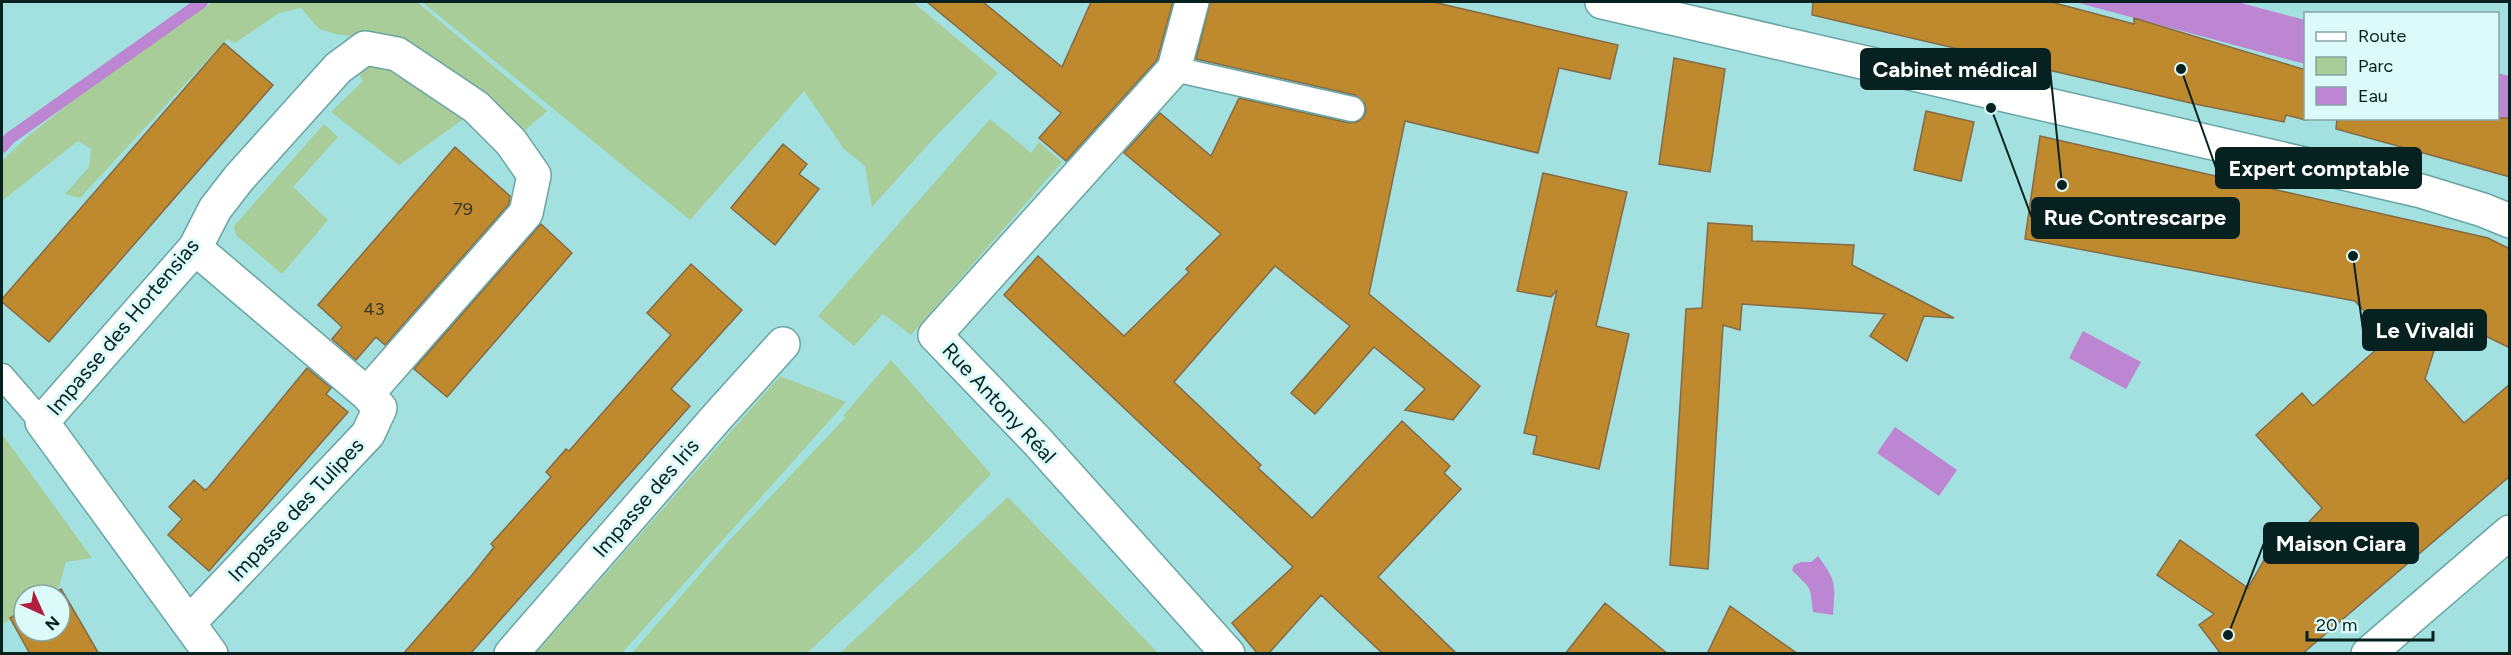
<svg xmlns="http://www.w3.org/2000/svg" width="2511" height="655" viewBox="0 0 2511 655" font-family="Figtree,sans-serif">
  <style>
    .green { fill: #a9cd99 }
    .water { fill: #bd86d2 }
    .lines { fill: none; stroke-linecap: round; stroke-linejoin: round }
    .stream { stroke: #bd86d2; stroke-width: 12 }
    .building { fill: #bf892e; stroke: #846b46; stroke-width: 1.5 }
    .service-casing { stroke: #69a4a4; stroke-width: 27 }
    .minor-casing { stroke: #69a4a4; stroke-width: 36 }
    .secondary-casing { stroke: #69a4a4; stroke-width: 36 }
    .service { stroke: #fff; stroke-width: 24 }
    .minor { stroke: #fff; stroke-width: 33 }
    .secondary { stroke: #fff; stroke-width: 33 }
    .labels { text-anchor: middle; stroke-width: 6; stroke-linejoin: round; paint-order: stroke }
    .number-label { font-size: 18px; fill: #353a24 }
    .street-label { font-size: 21px; fill: #072020; stroke: #ddfafa }
    .leader { fill: none; stroke: #072020; stroke-width: 2 }
    .callout-dot { fill: #072020; stroke: #ddfafa; stroke-width: 2 }
    .callout { fill: #072020; stroke: #072020; stroke-width: 2 }
    .callout-label { font-size: 22px; text-anchor: middle; font-weight: bold; fill: #fff }
  </style>
  <rect width="100%" height="100%" fill="#a3e0e0"/>
  <!-- green -->
  <path class="green" d="M 213,2 L 417,2 L 547,111 L 523,132 L 388,40 L 335,34 L 319,29 L 301,8 L 279,13 L 235,43 L 227,39 L 80,198 L 65,194 L 89,167 L 91,149 L 78,141 L 3,200 L 2,206 L 2,161 L 27,137 L 154,37 Z
    M 422,2 L 913,2 L 998,73 L 934,138 L 872,207 L 865,166 L 844,149 L 804,91 L 690,220 Z
    M 390,63 L 465,118 L 399,165 L 331,112 L 363,81 L 355,67 Z
    M 990,119 L 1031,153 L 1039,142 L 1062,162 L 911,335 L 883,314 L 854,346 L 818,316 Z
    M 324,124 L 338,137 L 293,187 L 328,220 L 282,274 L 236,235 L 234,226 Z
    M 891,360 L 991,474 L 928,539 L 807,653 L 632,653 L 725,545 L 846,417 L 843,416 Z
    M 780,376 L 846,402 L 622,653 L 536,653 Z
    M 2,434 L 92,558 L 66,562 L 59,587 L 47,595 L 24,595 L 24,610 L 2,625 Z
    M 1008,497 L 1158,653 L 840,653 Z"/>
  <!-- water -->
  <path class="water" d="M 2075,2 L 2237,2 L 2305,20 L 2305,64 Z
    M 2498,73 L 2509,76 L 2509,124 L 2498,118 Z
    M 2083,331 L 2141,362 L 2126,389 L 2069,358 Z
    M 1895,427 L 1957,470 L 1939,496 L 1877,453 Z
    M 1818,556 C 1837,582 1835,583 1833,615 L 1813,612 C 1810,583 1811,590 1792,570 L 1794,565 L 1801,562 L 1811,562 Z"/>
  <g class="lines">
    <!-- stream -->
    <path class="stream" d="M 2,147 L 10,138 L 202,2"/>
  </g>
  <!-- building -->
  <path class="building" d="M 927,2 L 983,2 L 1062,67 L 1091,2 L 1173,2 L 1157,60 L 1066,161 L 1039,138 L 1061,113 Z
    M 1210,2 L 1433,2 L 1618,45 L 1610,79 L 1559,68 L 1538,153 L 1405,121 L 1369,294 L 1480,386 L 1453,420 L 1405,410 L 1425,389 L 1374,347 L 1315,414 L 1291,393 L 1350,326 L 1275,266 L 1174,382 L 1261,465 L 1258,468 L 1312,518 L 1402,421 L 1450,466 L 1444,473 L 1461,489 L 1378,577 L 1457,654 L 1383,654 L 1321,595 L 1268,654 L 1258,654 L 1232,623 L 1293,567 L 1004,295 L 1038,256 L 1124,336 L 1189,272 L 1186,269 L 1221,234 L 1124,153 L 1160,113 L 1211,156 L 1239,98 L 1349,123 L 1357,122 L 1363,118 L 1366,112 L 1365,104 L 1355,95 L 1196,59 Z
    M 1813,2 L 2051,2 L 2134,24 L 2134,18 L 2306,70 L 2306,120 L 2286,115 L 2284,122 L 2195,104 L 1812,15 Z
    M 224,43 L 273,85 L 49,342 L 2,302 L 2,299 Z
    M 1674,58 L 1725,69 L 1710,172 L 1659,164 Z
    M 1926,111 L 1974,122 L 1961,181 L 1914,170 Z
    M 2337,118 L 2510,118 L 2510,177 L 2336,129 Z
    M 2040,136 L 2488,238 L 2510,249 L 2510,348 L 2445,316 L 2425,379 L 2464,423 L 2510,384 L 2510,476 L 2302,654 L 2221,654 L 2199,625 L 2214,614 L 2157,575 L 2180,540 L 2248,588 L 2264,560 L 2281,552 L 2322,508 L 2256,435 L 2302,393 L 2313,406 L 2389,338 L 2355,301 L 2025,239 Z
    M 783,144 L 807,164 L 799,174 L 819,189 L 775,245 L 731,208 Z
    M 455,147 L 510,196 L 509,204 L 385,345 L 376,337 L 356,360 L 332,339 L 342,327 L 318,305 Z
    M 1543,173 L 1627,192 L 1596,326 L 1629,334 L 1599,469 L 1533,454 L 1537,436 L 1524,433 L 1557,290 L 1551,297 L 1517,291 Z
    M 1708,223 L 1752,226 L 1752,241 L 1854,245 L 1852,265 L 1954,318 L 1924,316 L 1907,361 L 1870,336 L 1885,314 L 1742,304 L 1740,330 L 1723,325 L 1708,569 L 1670,565 L 1686,309 L 1702,308 Z
    M 541,224 L 572,253 L 447,397 L 414,369 Z
    M 691,264 L 742,310 L 671,389 L 690,406 L 470,654 L 403,654 L 472,575 L 494,547 L 491,544 L 551,477 L 546,472 L 566,449 L 569,451 L 671,335 L 647,313 Z
    M 307,368 L 331,388 L 326,394 L 348,412 L 209,571 L 168,535 L 182,519 L 169,507 L 194,480 L 205,490 L 209,487 Z
    M 61,589 L 70,604 L 99,654 L 30,654 L 10,618 L 24,610 L 24,631 L 60,631 L 60,595 L 51,595 Z
    M 1605,603 L 1668,654 L 1565,654 Z
    M 1730,606 L 1798,654 L 1707,654 Z"/>
  <g class="lines">
    <defs>
      <path id="service" d="M 1174,69 L 1352,109
        M 2,376 L 42,422"/>
      <path id="minor" d="M 1192,2 L 1174,69 L 935,335 L 1037,441 L 1228,654
        M 1602,2 L 2421,191 L 2483,210 L 2510,221
        M 190,622 L 368,434 L 380,408 L 367,394 L 195,248
        M 211,654 L 42,422 L 195,248 L 215,209 L 239,178 L 338,68 L 365,48 L 397,54 L 476,107 L 511,142 L 534,175 L 526,213 L 367,394
        M 511,654 L 718,416 L 783,344"/>
      <path id="secondary" d="M 2368,654 L 2510,532"/>
    </defs>
    <!-- service casing -->
    <use href="#service" class="service-casing"/>
    <!-- minor casing -->
    <use href="#minor" class="minor-casing"/>
    <!-- secondary casing -->
    <use href="#secondary" class="secondary-casing"/>
    <!-- service -->
    <use href="#service" class="service"/>
    <!-- minor -->
    <use href="#minor" class="minor"/>
    <!-- secondary -->
    <use href="#secondary" class="secondary"/>
  </g>
  <g class="labels">
    <!-- number labels -->
    <g class="number-label">
      <text x="463" y="215">79</text>
      <text x="374" y="315">43</text>
    </g>
    <!-- street labels -->
    <g class="street-label">
      <text transform="translate(123 327) rotate(-50)" y="7">Impasse des Hortensias</text>
      <text transform="translate(999 403) rotate(47)" y="7">Rue Antony Réal</text>
      <text transform="translate(646 498) rotate(-49)" y="7">Impasse des Iris</text>
      <text transform="translate(296 510) rotate(-47)" y="7">Impasse des Tulipes</text>
    </g>
  </g>
  <!-- callouts -->
  <path class="leader" d="M2062 185L2050 69M2181 69L2216 168M1991 108L2032 218M2353 256L2363 330M2228 635L2264 543"/>
  <g class="callout-dot">
    <circle cx="2062" cy="185" r="6"/>
    <circle cx="2181" cy="69" r="6"/>
    <circle cx="1991" cy="108" r="6"/>
    <circle cx="2353" cy="256" r="6"/>
    <circle cx="2228" cy="635" r="6"/>
  </g>
  <g class="callout">
    <rect x="1861" y="49" width="189" height="40" rx="6"/>
    <rect x="2216" y="148" width="205" height="40" rx="6"/>
    <rect x="2032" y="198" width="207" height="40" rx="6"/>
    <rect x="2363" y="310" width="123" height="40" rx="6"/>
    <rect x="2264" y="523" width="154" height="40" rx="6"/>
  </g>
  <g class="callout-label">
    <text x="1955" y="77">Cabinet médical</text>
    <text x="2319" y="176">Expert comptable</text>
    <text x="2135" y="225">Rue Contrescarpe</text>
    <text x="2425" y="338">Le Vivaldi</text>
    <text x="2341" y="551">Maison Ciara</text>
  </g>
  <!-- border -->
  <rect width="2511" height="655" fill="none" stroke="#072020" stroke-width="6"/>
  <!-- legend -->
  <rect x="2304" y="12" width="195" height="108" fill="#ddfafa" stroke="#87a3a3" stroke-width="1.5"/>
  <rect x="2316" y="32" width="30" height="9" fill="#ffffff" stroke="#87a3a3" stroke-width="1.5"/>
  <text x="2358" y="42" font-size="18" fill="#072020">Route</text>
  <rect x="2316" y="57" width="30" height="18" fill="#a9cd99" stroke="#87a3a3" stroke-width="1.5"/>
  <text x="2358" y="72" font-size="18" fill="#072020">Parc</text>
  <rect x="2316" y="87" width="30" height="18" fill="#bd86d2" stroke="#87a3a3" stroke-width="1.5"/>
  <text x="2358" y="102" font-size="18" fill="#072020">Eau</text>
  <!-- north arrow -->
  <g transform="translate(42 613) rotate(135)"><circle r="28" fill="#ddfafa" stroke="#87a3a3" stroke-width="1.5"/>
  <path d="M0-4.5L10 22L0 15L-10 22Z" fill="#b21f3e"/>
  <text y="-9" font-size="16" font-weight="bold" text-anchor="middle" fill="#072020">N</text>
  </g>
  <!-- scale -->
  <path d="M2307 631v9h126v-9" fill="none" stroke="#072020" stroke-width="3"/>
  <text x="2316" y="631" font-size="18" fill="#072020" stroke="#ddfafa" stroke-width="4.5" paint-order="stroke">20 m</text>
</svg>
